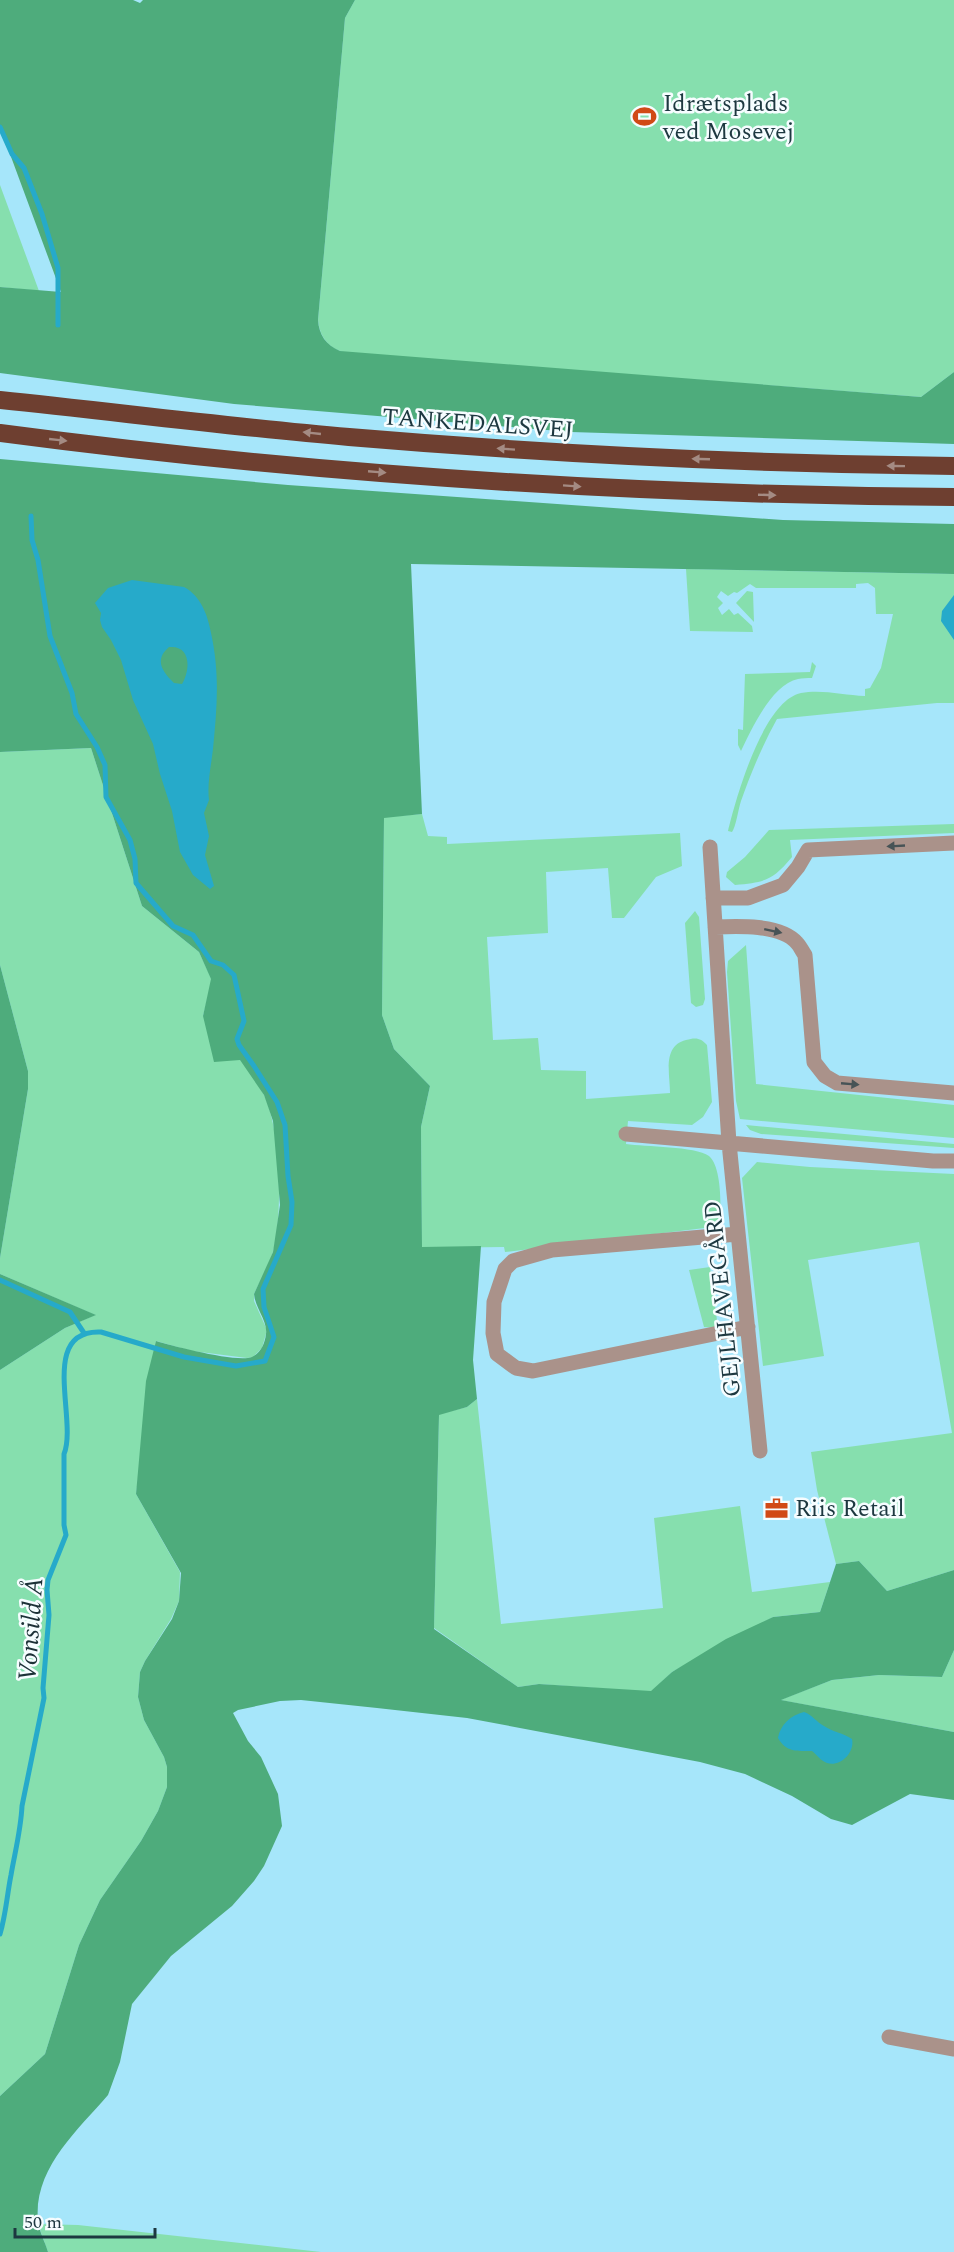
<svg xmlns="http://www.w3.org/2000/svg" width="954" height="2252" viewBox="0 0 954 2252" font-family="Spectral,serif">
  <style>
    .green { fill: #86dfae }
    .forest { fill: #4eac7c }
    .water { fill: #26aaca; fill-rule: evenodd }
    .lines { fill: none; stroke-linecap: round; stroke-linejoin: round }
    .stream { stroke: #26aaca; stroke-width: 5 }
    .minor { stroke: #aa928a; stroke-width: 15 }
    .highway { stroke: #6e3f30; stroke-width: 18 }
    .oneway { fill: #a48b83 }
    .oneway2 { fill: #475356 }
    .labels { text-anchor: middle; stroke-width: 5; stroke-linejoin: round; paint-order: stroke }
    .poi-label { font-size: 24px; fill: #1d3840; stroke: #f6fdff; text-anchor: start }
    .street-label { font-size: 24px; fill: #1d3840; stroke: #f6fdff }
    .water-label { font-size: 26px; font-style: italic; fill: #1c3137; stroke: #f6fdff }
  </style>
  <rect width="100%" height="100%" fill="#a6e6fa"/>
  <!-- green -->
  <path class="green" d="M 355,0 L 954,0 L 954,372 L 921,397 L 347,353 C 329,349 320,338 318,320 L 345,18 Z
    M 0,185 L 39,291 L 0,287 Z
    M 686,569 L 954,574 L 954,703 L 937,703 L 777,719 C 762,746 751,773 741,801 C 738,810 736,827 732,832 L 728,831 C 736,798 763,701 801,693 C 821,689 844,695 865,696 L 865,689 L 870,688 L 881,668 L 893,614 L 876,614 L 875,588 L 868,583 L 856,584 L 856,588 L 756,588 L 750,584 L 737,593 L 734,592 L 728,596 L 721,591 L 717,597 L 723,603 L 718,608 L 722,615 L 729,609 L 734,615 L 738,613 L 752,626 L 753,632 L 690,631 Z
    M 747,591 L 753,592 L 754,622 L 736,603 Z
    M 812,662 L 816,666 L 812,678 C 807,678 802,678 798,679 C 772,684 751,730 741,751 L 738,745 L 738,729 L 743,730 L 745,674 L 810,672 Z
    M 91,748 L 142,906 L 199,952 L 212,980 L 203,1016 C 224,1041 249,1066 264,1095 C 281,1129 283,1216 273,1252 C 268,1267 260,1281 254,1294 L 254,1301 L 267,1330 L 262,1348 L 253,1357 L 247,1358 L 192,1351 L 156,1341 L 136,1494 L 180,1572 L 179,1601 L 171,1619 L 145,1661 L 140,1672 L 138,1697 L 144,1720 L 164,1757 L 167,1767 L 167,1787 L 158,1811 L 141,1841 L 100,1900 L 79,1945 L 45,2054 L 0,2096 L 0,1370 L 65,1328 L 95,1315 L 0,1274 L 0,1258 L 28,1089 L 28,1071 L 0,965 L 0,752 Z
    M 422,814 L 428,836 L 447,837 L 447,844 L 680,833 L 682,866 L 656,877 L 624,918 L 612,918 L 608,868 L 546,872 L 548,933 L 487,937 L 493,1040 L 538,1038 L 541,1070 L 586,1071 L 586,1099 L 670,1093 C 670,1074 662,1046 686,1040 C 696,1037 701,1038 707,1045 L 712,1102 L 703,1117 L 692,1125 L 628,1121 L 626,1144 C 645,1147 695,1146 709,1156 C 722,1167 721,1208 720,1224 L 713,1227 L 505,1252 L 504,1247 L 422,1248 L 421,1127 L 430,1086 L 394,1049 L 382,1015 L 384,817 Z
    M 954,824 L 954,833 L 790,840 L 792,857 C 772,881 765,882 735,885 L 726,877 L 727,872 L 745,857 L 769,830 Z
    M 695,911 L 699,917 L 705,999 L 703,1005 L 696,1007 L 691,1003 L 685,923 Z
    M 746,945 L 756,1084 L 954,1105 L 954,1138 L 740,1119 L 736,1101 L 727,972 L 728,961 Z
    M 746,1125 L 954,1144 L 954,1148 L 761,1134 L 750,1130 Z
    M 757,1162 L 810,1167 L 954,1174 L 954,1570 L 887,1591 L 859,1561 L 836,1564 L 817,1490 L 811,1452 L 952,1433 L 919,1242 L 808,1260 L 824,1356 L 763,1366 L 742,1178 Z
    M 710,1267 L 718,1328 L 704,1327 L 689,1270 Z
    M 477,1399 L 501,1624 L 663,1608 L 654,1518 L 740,1506 L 752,1592 L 830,1582 L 820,1612 L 773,1617 L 672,1672 L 651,1692 L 539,1684 L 518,1687 L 434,1628 L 439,1414 L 467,1407 Z
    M 954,1650 L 954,1732 L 780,1700 L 832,1680 L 879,1675 L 942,1677 Z
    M 38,2224 L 78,2225 L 321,2252 L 48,2252 Z"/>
  <!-- forest -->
  <path class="forest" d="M 0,0 L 133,0 L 140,3 L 143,0 L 355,0 L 345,18 L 318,320 C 319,335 326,345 340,351 L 921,397 L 954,372 L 954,444 L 571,432 L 234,404 L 0,373 L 0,287 L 61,292 L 0,127 Z
    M 0,459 L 288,485 L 783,520 L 954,524 L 954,574 L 411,564 L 422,814 L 384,818 L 382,1015 L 394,1049 L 430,1086 L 421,1127 L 422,1247 L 481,1246 L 473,1360 L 477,1399 L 467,1407 L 439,1415 L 434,1629 L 518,1687 L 539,1684 L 651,1691 L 672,1672 L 726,1639 L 773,1617 L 820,1612 L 836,1564 L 859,1561 L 887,1591 L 954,1570 L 954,1650 L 942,1677 L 879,1675 L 832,1680 L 781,1700 L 954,1732 L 954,1800 L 910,1794 L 852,1825 L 831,1819 L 792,1796 L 745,1774 L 700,1762 L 467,1718 L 377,1708 L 301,1700 L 280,1701 L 238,1710 L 233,1713 L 248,1741 L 261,1757 L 278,1794 L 282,1826 L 264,1866 L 254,1881 L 232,1906 L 171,1956 L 132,2004 L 120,2062 L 108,2095 C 77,2131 33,2169 38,2221 C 39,2231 45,2242 48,2252 L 0,2252 L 0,2096 L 45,2054 L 79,1945 L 100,1900 L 141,1841 L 158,1811 L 167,1787 L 167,1767 L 164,1757 L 144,1720 L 138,1697 L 140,1672 L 145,1661 L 172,1619 L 179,1601 L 181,1573 L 136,1494 L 146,1381 L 156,1341 C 173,1346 237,1363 252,1357 C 261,1353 265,1343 266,1334 C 268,1321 255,1308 254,1294 L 273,1252 L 280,1205 L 273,1121 L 264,1095 L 240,1060 L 214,1062 L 203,1016 L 211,979 L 199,952 L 142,906 L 91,748 L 0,752 Z
    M 0,965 L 28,1071 L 28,1089 L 0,1258 Z
    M 0,1274 L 96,1315 L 65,1328 L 0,1370 Z"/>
  <!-- water -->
  <path class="water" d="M 132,580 L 184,587 C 201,596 208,616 211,633 C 220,674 217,708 213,749 C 211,766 207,784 209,800 L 204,813 L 209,836 L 205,855 L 214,886 L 210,889 L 193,875 L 180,852 L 172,811 L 160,774 L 153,744 L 133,700 L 121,660 L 111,640 L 102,627 L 100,620 L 101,613 L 95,603 L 108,588 ZM 169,647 C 192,645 190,671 182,684 L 174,683 C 162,671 154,660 169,647 Z
    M 954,595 L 954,640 L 941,621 L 942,611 Z
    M 804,1712 C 813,1715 816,1722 824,1726 C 833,1732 843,1733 852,1739 C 855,1752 841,1767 827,1763 C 821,1761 817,1755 812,1751 C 796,1751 786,1752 778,1738 C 780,1725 791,1715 804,1712 Z"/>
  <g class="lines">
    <!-- stream -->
    <path class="stream" d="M 0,127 L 12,154 L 24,168 L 42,214 L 58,268 L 58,325
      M 0,1280 L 70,1312 L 84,1333
      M 0,1934 C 6,1914 7,1895 11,1875 C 15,1852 21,1829 22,1806 L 44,1698 L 43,1688 L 49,1615 L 47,1590 L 48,1580 L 66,1535 L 64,1525 L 64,1454 C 78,1420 38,1329 101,1332 L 184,1357 L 236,1366 L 265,1361 L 274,1337 L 264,1307 L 263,1289 L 291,1225 L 292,1202 L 288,1176 L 285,1125 L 277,1102 L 254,1066 L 239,1045 L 237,1039 L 244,1021 L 234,975 L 223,965 L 211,961 L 193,935 L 173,926 L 136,883 L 135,859 L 130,840 L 106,797 L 105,765 L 97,747 L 76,714 L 72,693 L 50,636 L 38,560 L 32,540 L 31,516"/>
    <!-- minor -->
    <path class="minor" d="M 710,847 L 729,1143 L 760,1451
      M 713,898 L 748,898 L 783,885 L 798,867 L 808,850 L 954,843
      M 715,927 C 737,926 781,924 797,943 C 800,946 802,951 805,955 L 814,1062 L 825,1076 L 837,1083 L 954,1093
      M 626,1134 L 933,1161 L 954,1161
      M 738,1234 L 552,1250 L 513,1261 L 505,1269 L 494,1302 L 493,1333 L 497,1354 L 516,1368 L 533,1371 L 748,1327
      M 889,2037 L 954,2049"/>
    <!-- highway -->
    <path class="highway" d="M 0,400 C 116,412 233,427 349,437 C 550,454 752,464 954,466
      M 0,433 C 316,475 635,495 954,497"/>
  </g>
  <!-- one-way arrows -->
  <defs><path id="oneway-solid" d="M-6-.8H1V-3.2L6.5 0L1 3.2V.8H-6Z" transform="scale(1.5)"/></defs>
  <g class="oneway">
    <use href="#oneway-solid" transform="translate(312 433) rotate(-174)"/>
    <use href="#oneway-solid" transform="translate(58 440) rotate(6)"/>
    <use href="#oneway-solid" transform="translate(506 449) rotate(-176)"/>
    <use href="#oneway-solid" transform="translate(701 459) rotate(-178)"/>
    <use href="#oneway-solid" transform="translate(896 466) rotate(-179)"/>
    <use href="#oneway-solid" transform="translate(377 472) rotate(5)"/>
    <use href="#oneway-solid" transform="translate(572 486) rotate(4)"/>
    <use href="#oneway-solid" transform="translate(767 495) rotate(2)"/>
  </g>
  <g class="oneway2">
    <use href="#oneway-solid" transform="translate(896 846) rotate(177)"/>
    <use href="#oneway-solid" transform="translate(773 931) rotate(12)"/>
    <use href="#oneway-solid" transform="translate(850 1084) rotate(5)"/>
  </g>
  <!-- icons -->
  <defs>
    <symbol id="stadium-bare" viewBox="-9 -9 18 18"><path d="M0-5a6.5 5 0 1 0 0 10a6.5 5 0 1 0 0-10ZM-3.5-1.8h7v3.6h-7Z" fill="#d14a16" stroke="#f6fdff" stroke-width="2.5" paint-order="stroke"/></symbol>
    <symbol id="office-bare" viewBox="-9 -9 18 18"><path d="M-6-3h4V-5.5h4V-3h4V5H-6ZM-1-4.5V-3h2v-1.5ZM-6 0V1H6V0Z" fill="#d14a16" stroke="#f6fdff" stroke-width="2.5" paint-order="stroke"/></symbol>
  </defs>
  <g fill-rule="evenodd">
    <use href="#stadium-bare" x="628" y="100" width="33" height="33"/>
    <use href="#office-bare" x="760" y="1492" width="33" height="33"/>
  </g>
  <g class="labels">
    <!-- poi labels -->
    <g class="poi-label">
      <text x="663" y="111">Idrætsplads<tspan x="663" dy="28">ved Mosevej</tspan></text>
      <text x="795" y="1516">Riis Retail</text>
    </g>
    <!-- street labels -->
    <g class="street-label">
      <text transform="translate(478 423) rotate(4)" y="8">TANKEDALSVEJ</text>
      <text transform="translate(722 1299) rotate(-96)" y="8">GEJLHAVEGÅRD</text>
    </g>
    <!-- water labels -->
    <g class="water-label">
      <text transform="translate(30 1629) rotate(-86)" y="9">Vonsild Å</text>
    </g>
  </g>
  <!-- scale -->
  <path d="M15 2228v9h140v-9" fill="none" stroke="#1d3840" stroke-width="3"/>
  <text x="24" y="2228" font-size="18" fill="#1d3840" stroke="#f6fdff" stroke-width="4.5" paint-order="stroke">50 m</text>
</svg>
